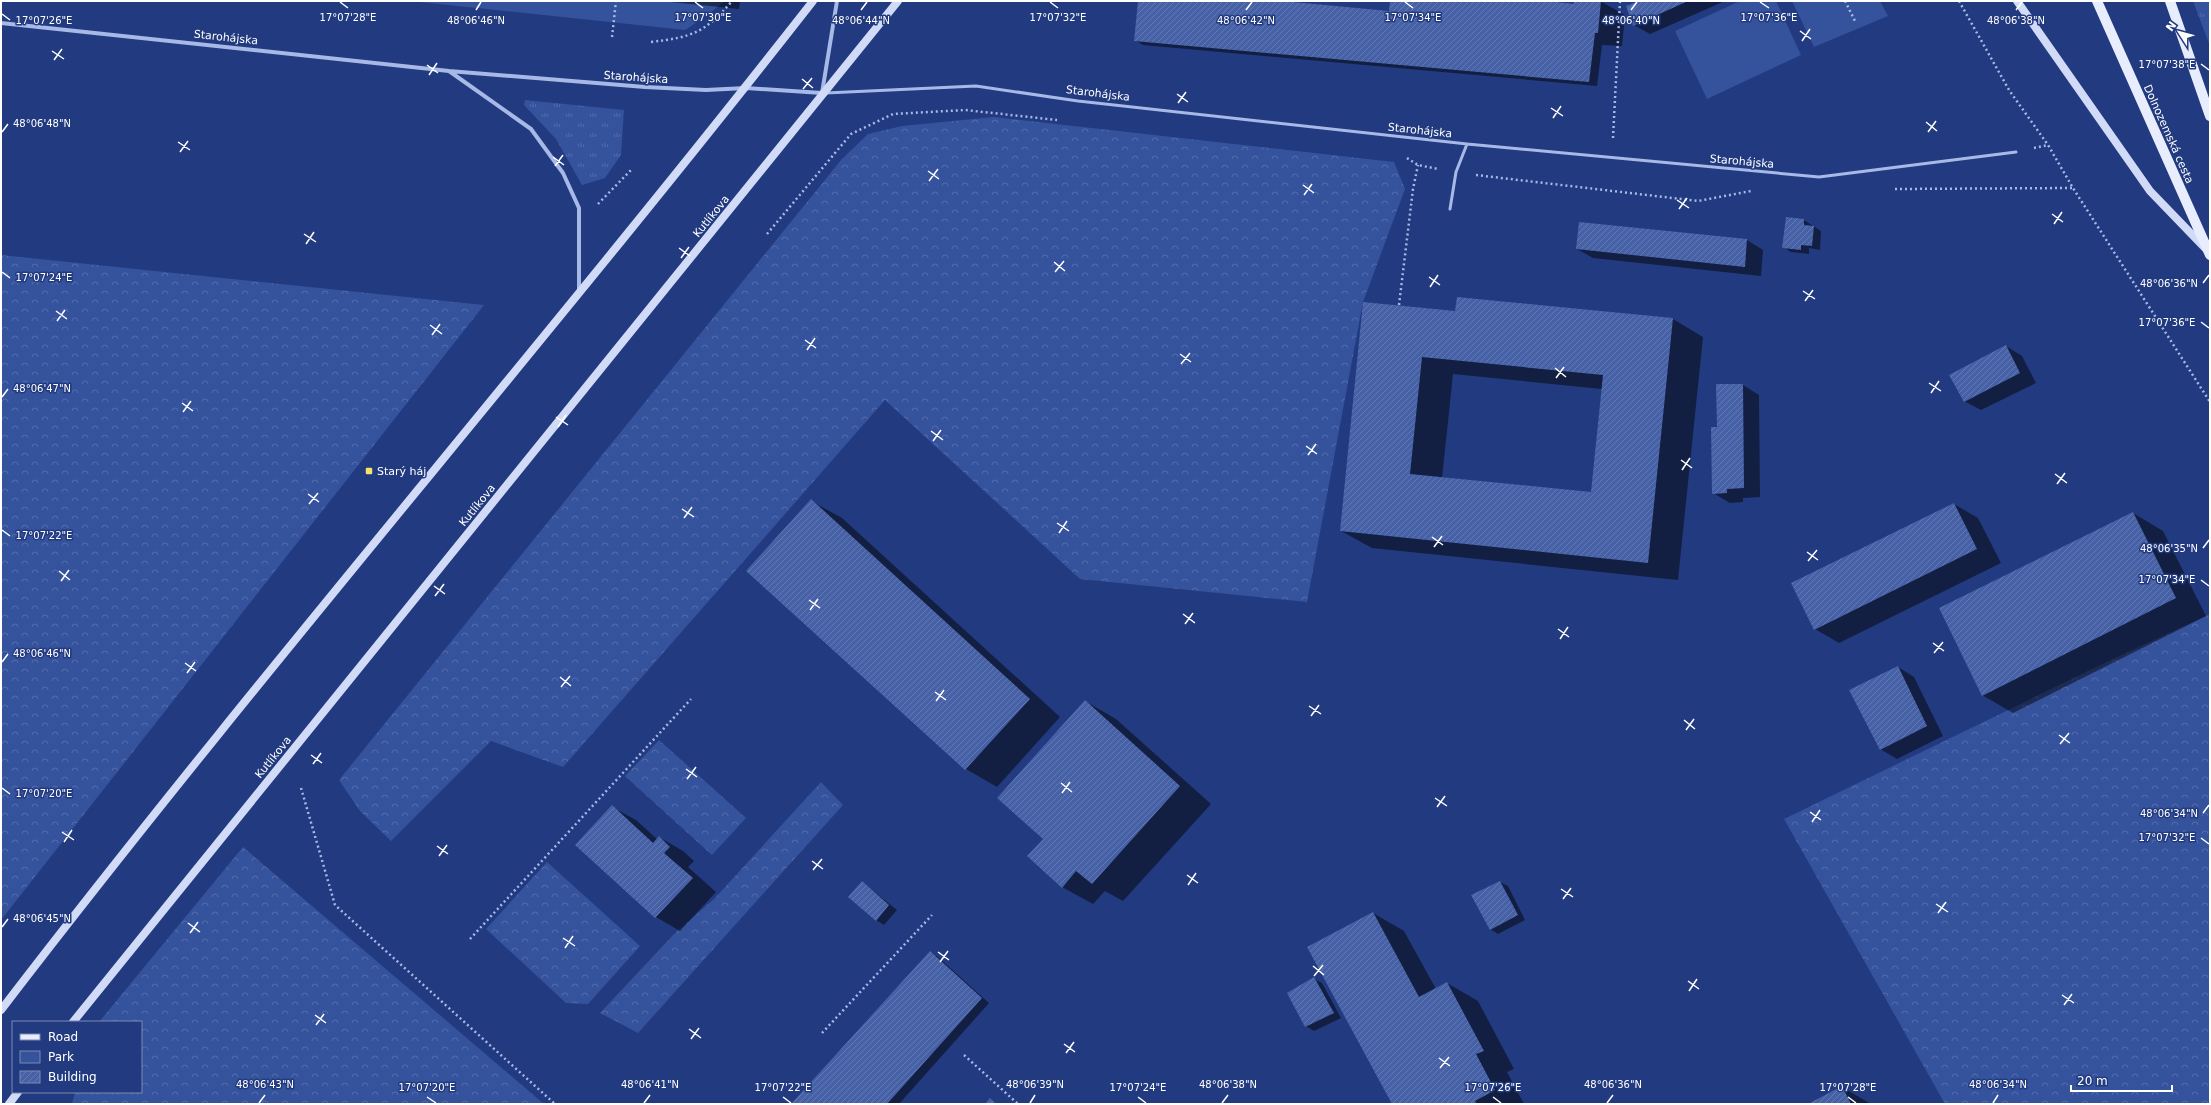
<svg xmlns="http://www.w3.org/2000/svg" width="2211" height="1105" viewBox="0 0 2211 1105" font-family="'DejaVu Sans',sans-serif">
  <style>
    .grass { fill: url(#grass-tufts) }
    .forest { fill: url(#forest-crowns) }
    .park { fill: #35529d }
    .shadow { fill: #0007; fill-rule: evenodd }
    .building { fill: url(#building-hatch); fill-rule: evenodd }
    .lines { fill: none; stroke-linecap: round; stroke-linejoin: round }
    .path { stroke: #a7b9e7; stroke-width: 2.5; stroke-dasharray: 2 3; stroke-linecap: butt }
    .lane { stroke: #a7b9e7; stroke-width: 3 }
    .street { stroke: #a7b9e7; stroke-width: 4 }
    .secondary { stroke: #d1daf6; stroke-width: 8 }
    .primary { stroke: #e8edfd; stroke-width: 10 }
    .ticks { fill: none; stroke: #fff; stroke-width: 1.5 }
    .poi-dot { fill: #f3e369; stroke: #223a7f; stroke-width: 1.5 }
    .labels { text-anchor: middle; stroke-width: 3; stroke-linejoin: round; paint-order: stroke }
    .street-label { font-size: 11px; fill: #fff; stroke: #223a7f }
    .poi-label { font-size: 11px; fill: #fff; stroke: #223a7f; text-anchor: start }
    .ticks-label { font-size: 10px; text-anchor: middle; fill: #fff; stroke: #223a7f; stroke-width: 3; stroke-linejoin: round; paint-order: stroke }
  </style>
  <defs>
    <pattern id="grass-tufts" width="24" height="20" patternUnits="userSpaceOnUse"><rect width="24" height="20" fill="#35529d"/><path d="M3 7l-1-3M5 7V3M7 7l1-3M15 17l-1-3M17 17v-4M19 17l1-3" fill="none" stroke="#536cac"/></pattern>
    <pattern id="forest-crowns" width="20" height="18" patternUnits="userSpaceOnUse"><rect width="20" height="18" fill="#35529d"/><path d="M2 6a3 3 0 1 1 6 0M12 15a3 3 0 1 1 6 0" fill="none" stroke="#536cac"/></pattern>
    <pattern id="building-hatch" width="6" height="6" patternUnits="userSpaceOnUse"><rect width="6" height="6" fill="#4661a6"/><path d="M-1 1l2-2M0 6l6-6M5 7l2-2" fill="none" stroke="#6279b3"/></pattern>
  </defs>
  <rect width="100%" height="100%" fill="#223a7f"/>
  <!-- grass -->
  <path class="grass" d="M 2193,1 L 2210,1 L 2210,46 Z
    M 525,100 L 624,110 L 621,155 L 605,178 L 582,185 L 556,139 L 524,105 Z"/>
  <!-- forest -->
  <path class="forest" d="M 994,117 L 1394,162 L 1405,189 L 1363,302 L 1307,602 L 1080,579 L 885,400 L 563,767 L 491,741 L 391,841 L 360,811 L 339,780 L 841,160 L 868,134 L 902,126 Z
    M 1,255 L 484,305 L 1,920 Z
    M 2210,614 L 2210,1104 L 1945,1104 L 1784,819 L 2115,658 Z
    M 659,740 L 746,818 L 712,855 L 625,776 Z
    M 821,782 L 843,805 L 638,1033 L 600,1013 L 674,934 L 715,898 Z
    M 243,847 L 544,1104 L 72,1104 L 75,1092 L 141,1092 L 141,1022 L 99,1022 Z
    M 547,862 L 640,946 L 588,1004 L 566,1003 L 486,929 Z"/>
  <!-- park -->
  <path class="park" d="M 410,1 L 725,1 L 705,17 L 685,30 Z
    M 1740,1 L 1776,1 L 1801,55 L 1707,99 L 1675,31 Z
    M 1792,1 L 1880,1 L 1888,16 L 1814,47 Z"/>
  <!-- shadow -->
  <path class="shadow" d="M 661,1 L 740,1 L 739,9 Z
    M 1139,1 L 1270,1 L 1394,13 L 1391,1 L 1542,1 L 1575,5 L 1575,1 L 1600,1 L 1625,15 L 1622,46 L 1602,45 L 1597,86 L 1143,45 L 1135,40 Z
    M 1640,1 L 1725,1 L 1650,34 L 1634,25 Z
    M 1804,220 L 1821,231 L 1820,250 L 1809,248 L 1809,254 L 1791,252 L 1783,247 Z
    M 1580,223 L 1747,240 L 1763,250 L 1761,276 L 1593,258 L 1577,249 Z
    M 1364,303 L 1456,312 L 1673,319 L 1703,337 L 1678,580 L 1372,548 L 1341,531 ZM 1453,374 L 1602,389 L 1592,493 L 1442,478 Z
    M 2006,346 L 2022,356 L 2036,383 L 1981,410 L 1964,401 Z
    M 1743,385 L 1759,395 L 1760,497 L 1743,498 L 1743,502 L 1730,503 L 1713,493 L 1718,428 Z
    M 811,501 L 842,518 L 1060,717 L 997,787 L 966,769 L 748,571 Z
    M 1954,504 L 1978,518 L 2001,563 L 1839,643 L 1815,629 Z
    M 2133,513 L 2163,531 L 2206,616 L 2013,713 L 1982,695 Z
    M 1898,667 L 1914,677 L 1943,736 L 1897,759 L 1880,749 Z
    M 1085,701 L 1116,719 L 1211,804 L 1123,901 L 1105,891 L 1093,904 L 1062,887 Z
    M 612,807 L 636,820 L 657,839 L 659,837 L 683,851 L 694,861 L 688,867 L 716,892 L 680,931 L 656,917 L 577,845 Z
    M 862,882 L 897,910 L 884,925 L 876,920 Z
    M 1500,882 L 1508,886 L 1525,920 L 1498,934 L 1490,929 Z
    M 1373,913 L 1404,931 L 1436,989 L 1447,983 L 1478,1001 L 1514,1069 L 1507,1072 L 1524,1104 L 1393,1104 Z
    M 930,952 L 938,957 L 989,1003 L 899,1104 L 792,1104 Z
    M 1314,979 L 1322,983 L 1341,1018 L 1314,1031 L 1306,1026 Z
    M 1842,1087 L 1871,1104 L 1810,1104 Z"/>
  <!-- building -->
  <path class="building" d="M 1138,1 L 1282,1 L 1389,11 L 1390,1 L 1548,1 L 1574,4 L 1574,1 L 1601,1 L 1598,33 L 1595,33 L 1589,82 L 1134,41 Z
    M 1639,1 L 1688,1 L 1633,26 L 1626,6 Z
    M 1786,217 L 1804,219 L 1804,225 L 1814,226 L 1812,246 L 1801,245 L 1801,250 L 1782,248 Z
    M 1579,222 L 1747,239 L 1745,267 L 1576,249 Z
    M 1457,297 L 1673,318 L 1648,563 L 1340,531 L 1363,302 L 1455,311 ZM 1422,357 L 1603,375 L 1591,492 L 1410,474 Z
    M 2006,345 L 2020,373 L 1964,402 L 1949,375 Z
    M 1716,384 L 1743,384 L 1744,488 L 1727,489 L 1727,493 L 1712,494 L 1711,427 L 1717,427 Z
    M 811,499 L 1030,699 L 965,770 L 746,571 Z
    M 1954,503 L 1977,549 L 1814,630 L 1791,583 Z
    M 2133,512 L 2176,598 L 1982,696 L 1939,608 Z
    M 1898,666 L 1927,726 L 1880,750 L 1849,690 Z
    M 1085,700 L 1180,786 L 1092,884 L 1076,871 L 1062,888 L 1027,856 L 1043,839 L 997,798 Z
    M 612,805 L 653,843 L 659,836 L 670,847 L 664,853 L 693,878 L 655,918 L 575,845 Z
    M 862,881 L 889,905 L 876,921 L 848,897 Z
    M 1500,881 L 1518,915 L 1490,930 L 1471,895 Z
    M 1373,912 L 1419,997 L 1447,982 L 1484,1051 L 1476,1054 L 1495,1090 L 1475,1101 L 1477,1104 L 1392,1104 L 1307,947 Z
    M 930,951 L 982,998 L 887,1104 L 791,1104 Z
    M 1314,977 L 1334,1013 L 1305,1027 L 1287,993 Z
    M 1842,1086 L 1851,1104 L 1808,1104 Z
    M 990,1098 L 996,1104 L 985,1104 Z"/>
  <g class="lines">
    <!-- path -->
    <path class="path" d="M 1845,1 L 1856,23
      M 1959,1 L 2009,90 L 2048,145 L 2073,188 L 2210,402
      M 612,37 L 616,1
      M 651,42 C 692,37 705,33 732,1
      M 1613,138 L 1620,1
      M 2034,148 L 2048,145
      M 1407,158 L 1418,165 L 1438,169
      M 1476,175 L 1698,201 L 1751,191
      M 1895,189 L 2073,188
      M 598,204 L 631,170
      M 767,234 L 851,134 L 893,114 L 965,110 L 1057,120
      M 1399,305 L 1413,189 L 1418,165
      M 301,788 L 335,905 L 555,1104
      M 470,939 L 691,699
      M 822,1033 L 932,915
      M 964,1055 L 1018,1104"/>
    <!-- lane -->
    <path class="lane" d="M 826,93 L 976,86 L 1078,101 L 1467,144 L 1819,177 L 2016,152
      M 1450,209 L 1456,172 L 1467,144"/>
    <!-- street -->
    <path class="street" d="M 1,23 L 449,71 L 645,87 L 706,90 L 746,88 L 822,93 L 837,1
      M 449,71 L 531,129 L 563,173 L 579,208 L 579,290"/>
    <!-- secondary -->
    <path class="secondary" d="M 2017,1 L 2150,191 L 2205,248
      M 1,1010 C 264,667 547,341 813,1
      M 73,1022 L 898,1
      M 9,1104 L 18,1092"/>
    <!-- primary -->
    <path class="primary" d="M 2097,1 L 2210,255
      M 2170,1 L 2210,116"/>
  </g>
  <!-- ticks -->
  <path class="ticks" d="M 340,2 L 348,8M 695,2 L 703,8M 1050,2 L 1058,8M 1405,2 L 1413,8M 1760,2 L 1769,8M 476,10 L 481,2M 861,10 L 867,2M 1246,10 L 1252,2M 1631,10 L 1637,2M 2016,10 L 2022,2M 2,14 L 10,20M 1800,31 L 1811,39M 1802,41 L 1810,29M 52,51 L 64,59M 54,60 L 62,49M 2201,64 L 2209,70M 427,65 L 438,73M 429,75 L 437,63M 802,79 L 813,88M 803,89 L 812,78M 1177,94 L 1188,102M 1178,103 L 1186,92M 1551,108 L 1563,116M 1553,118 L 1561,106M 1926,122 L 1937,131M 2,132 L 8,124M 1928,132 L 1936,121M 178,142 L 190,150M 180,152 L 188,141M 553,157 L 564,165M 555,166 L 563,155M 928,171 L 939,179M 929,181 L 938,169M 1303,185 L 1314,193M 1304,195 L 1312,184M 1677,200 L 1689,208M 1679,209 L 1687,198M 2052,214 L 2063,222M 2054,224 L 2062,212M 304,234 L 316,242M 306,244 L 314,232M 679,248 L 690,256M 681,258 L 689,247M 1054,262 L 1065,271M 2,272 L 10,278M 1055,272 L 1064,261M 1429,277 L 1440,285M 2203,283 L 2209,275M 1430,287 L 1438,275M 1803,291 L 1815,299M 1805,301 L 1813,290M 56,311 L 67,319M 57,321 L 65,310M 2201,322 L 2209,328M 430,325 L 442,334M 432,335 L 440,324M 805,340 L 816,348M 807,350 L 815,338M 1180,354 L 1191,362M 1181,364 L 1190,353M 1555,368 L 1566,377M 1556,378 L 1564,367M 1929,383 L 1941,391M 1931,393 L 1939,381M 2,397 L 8,389M 182,403 L 193,411M 183,412 L 191,401M 556,417 L 568,425M 558,427 L 566,415M 931,431 L 943,440M 933,441 L 941,430M 1306,446 L 1317,454M 1308,455 L 1316,444M 1681,460 L 1692,468M 1682,470 L 1690,458M 2055,474 L 2067,483M 2057,484 L 2065,473M 308,494 L 319,502M 309,504 L 318,493M 682,509 L 694,517M 684,518 L 692,507M 1057,523 L 1069,531M 2,530 L 10,536M 1059,533 L 1067,521M 1432,537 L 1443,545M 1434,547 L 1442,536M 2203,548 L 2209,540M 1807,552 L 1818,560M 1808,561 L 1817,550M 59,571 L 70,580M 2201,580 L 2209,586M 61,581 L 69,570M 434,586 L 445,594M 435,596 L 444,584M 809,600 L 820,608M 810,610 L 818,599M 1183,614 L 1195,623M 1185,624 L 1193,613M 1558,629 L 1569,637M 1560,639 L 1568,627M 1933,643 L 1944,651M 1934,653 L 1943,642M 2,662 L 8,654M 185,663 L 196,671M 187,673 L 195,662M 560,677 L 571,686M 561,687 L 570,676M 935,692 L 946,700M 936,701 L 944,690M 1309,706 L 1321,714M 1311,716 L 1319,705M 1684,720 L 1695,729M 1686,730 L 1694,719M 2059,735 L 2070,743M 2060,744 L 2069,733M 311,755 L 322,763M 313,764 L 321,753M 686,769 L 697,777M 687,779 L 696,767M 1061,783 L 1072,792M 2,788 L 10,794M 1062,793 L 1070,782M 1435,798 L 1447,806M 1437,807 L 1445,796M 1810,812 L 1821,820M 2203,813 L 2209,805M 1812,822 L 1820,810M 62,832 L 74,840M 2201,838 L 2209,844M 64,842 L 72,830M 437,846 L 448,854M 439,856 L 447,845M 812,861 L 823,869M 813,870 L 822,859M 1187,875 L 1198,883M 1188,885 L 1196,873M 1561,889 L 1573,897M 1563,899 L 1571,888M 1936,904 L 1948,912M 1938,913 L 1946,902M 188,923 L 200,932M 2,927 L 8,919M 190,933 L 198,922M 563,938 L 575,946M 565,948 L 573,936M 938,952 L 949,960M 940,962 L 948,951M 1313,966 L 1324,975M 1314,976 L 1323,965M 1688,981 L 1699,989M 1689,991 L 1697,979M 2062,995 L 2074,1003M 2064,1005 L 2072,994M 315,1015 L 326,1023M 316,1025 L 324,1014M 689,1029 L 701,1038M 691,1039 L 699,1028M 1064,1044 L 1075,1052M 1066,1053 L 1074,1042M 1439,1058 L 1450,1066M 1440,1068 L 1449,1057M 427,1097 L 436,1103M 783,1097 L 791,1103M 1138,1097 L 1146,1103M 1493,1097 L 1501,1103M 1848,1097 L 1856,1103M 259,1103 L 265,1095M 644,1103 L 650,1095M 1030,1103 L 1035,1095M 1222,1103 L 1228,1095M 1607,1103 L 1613,1095M 1993,1103 L 1998,1095"/>
  <!-- markers -->
  <rect class="poi-dot" x="365" y="467" width="8" height="8" rx="2"/>
  <g class="labels">
    <!-- street labels -->
    <g class="street-label">
      <text transform="translate(226 37) rotate(6)" y="4">Starohájska</text>
      <text transform="translate(636 77) rotate(4)" y="4">Starohájska</text>
      <text transform="translate(1098 93) rotate(7)" y="4">Starohájska</text>
      <text transform="translate(1420 130) rotate(6)" y="4">Starohájska</text>
      <text transform="translate(2169 134) rotate(66)" y="4">Dolnozemská cesta</text>
      <text transform="translate(1742 161) rotate(5)" y="4">Starohájska</text>
      <text transform="translate(711 216) rotate(-51)" y="4">Kutlíkova</text>
      <text transform="translate(477 505) rotate(-51)" y="4">Kutlíkova</text>
      <text transform="translate(273 757) rotate(-51)" y="4">Kutlíkova</text>
    </g>
    <!-- poi labels -->
    <g class="poi-label">
      <text x="377" y="475">Starý háj</text>
    </g>
  </g>
  <g class="ticks-label">
    <text x="1058" y="21">17°07'32"E</text>
    <text x="348" y="21">17°07'28"E</text>
    <text x="703" y="21">17°07'30"E</text>
    <text x="1413" y="21">17°07'34"E</text>
    <text x="1769" y="21">17°07'36"E</text>
    <text x="44" y="24">17°07'26"E</text>
    <text x="476" y="24">48°06'46"N</text>
    <text x="861" y="24">48°06'44"N</text>
    <text x="1246" y="24">48°06'42"N</text>
    <text x="1631" y="24">48°06'40"N</text>
    <text x="2016" y="24">48°06'38"N</text>
    <text x="2167" y="68">17°07'38"E</text>
    <text x="42" y="127">48°06'48"N</text>
    <text x="44" y="281">17°07'24"E</text>
    <text x="2169" y="287">48°06'36"N</text>
    <text x="2167" y="326">17°07'36"E</text>
    <text x="42" y="392">48°06'47"N</text>
    <text x="44" y="539">17°07'22"E</text>
    <text x="2169" y="552">48°06'35"N</text>
    <text x="2167" y="583">17°07'34"E</text>
    <text x="42" y="657">48°06'46"N</text>
    <text x="44" y="797">17°07'20"E</text>
    <text x="2169" y="817">48°06'34"N</text>
    <text x="2167" y="841">17°07'32"E</text>
    <text x="42" y="922">48°06'45"N</text>
    <text x="265" y="1088">48°06'43"N</text>
    <text x="650" y="1088">48°06'41"N</text>
    <text x="1035" y="1088">48°06'39"N</text>
    <text x="1228" y="1088">48°06'38"N</text>
    <text x="1613" y="1088">48°06'36"N</text>
    <text x="1998" y="1088">48°06'34"N</text>
    <text x="427" y="1091">17°07'20"E</text>
    <text x="783" y="1091">17°07'22"E</text>
    <text x="1138" y="1091">17°07'24"E</text>
    <text x="1493" y="1091">17°07'26"E</text>
    <text x="1848" y="1091">17°07'28"E</text>
  </g>
  <!-- border -->
  <rect width="2211" height="1105" fill="none" stroke="#ffffff" stroke-width="4"/>
  <!-- legend -->
  <rect x="12" y="1021" width="130" height="72" fill="#223a7f" stroke="#7a89b2"/>
  <rect x="20" y="1034" width="20" height="6" fill="#e8edfd" stroke="#7a89b2"/>
  <text x="48" y="1041" font-size="12" fill="#ffffff">Road</text>
  <rect x="20" y="1051" width="20" height="12" fill="#35529d" stroke="#7a89b2"/>
  <text x="48" y="1061" font-size="12" fill="#ffffff">Park</text>
  <rect x="20" y="1071" width="20" height="12" fill="url(#building-hatch)" stroke="#7a89b2"/>
  <text x="48" y="1081" font-size="12" fill="#ffffff">Building</text>
  <!-- north arrow -->
  <g transform="translate(2179 32) rotate(306)" stroke="#223a7f" stroke-width="3" paint-order="stroke">
  <path d="M0-3L7 15L0 10L-7 15Z" fill="#ffffff"/>
  <text y="-6" font-size="11" font-weight="bold" text-anchor="middle" fill="#ffffff">N</text>
  </g>
  <!-- scale -->
  <path d="M2071 1085v6h101v-6" fill="none" stroke="#ffffff" stroke-width="2"/>
  <text x="2077" y="1085" font-size="12" fill="#ffffff" stroke="#223a7f" stroke-width="3" paint-order="stroke">20 m</text>
</svg>
